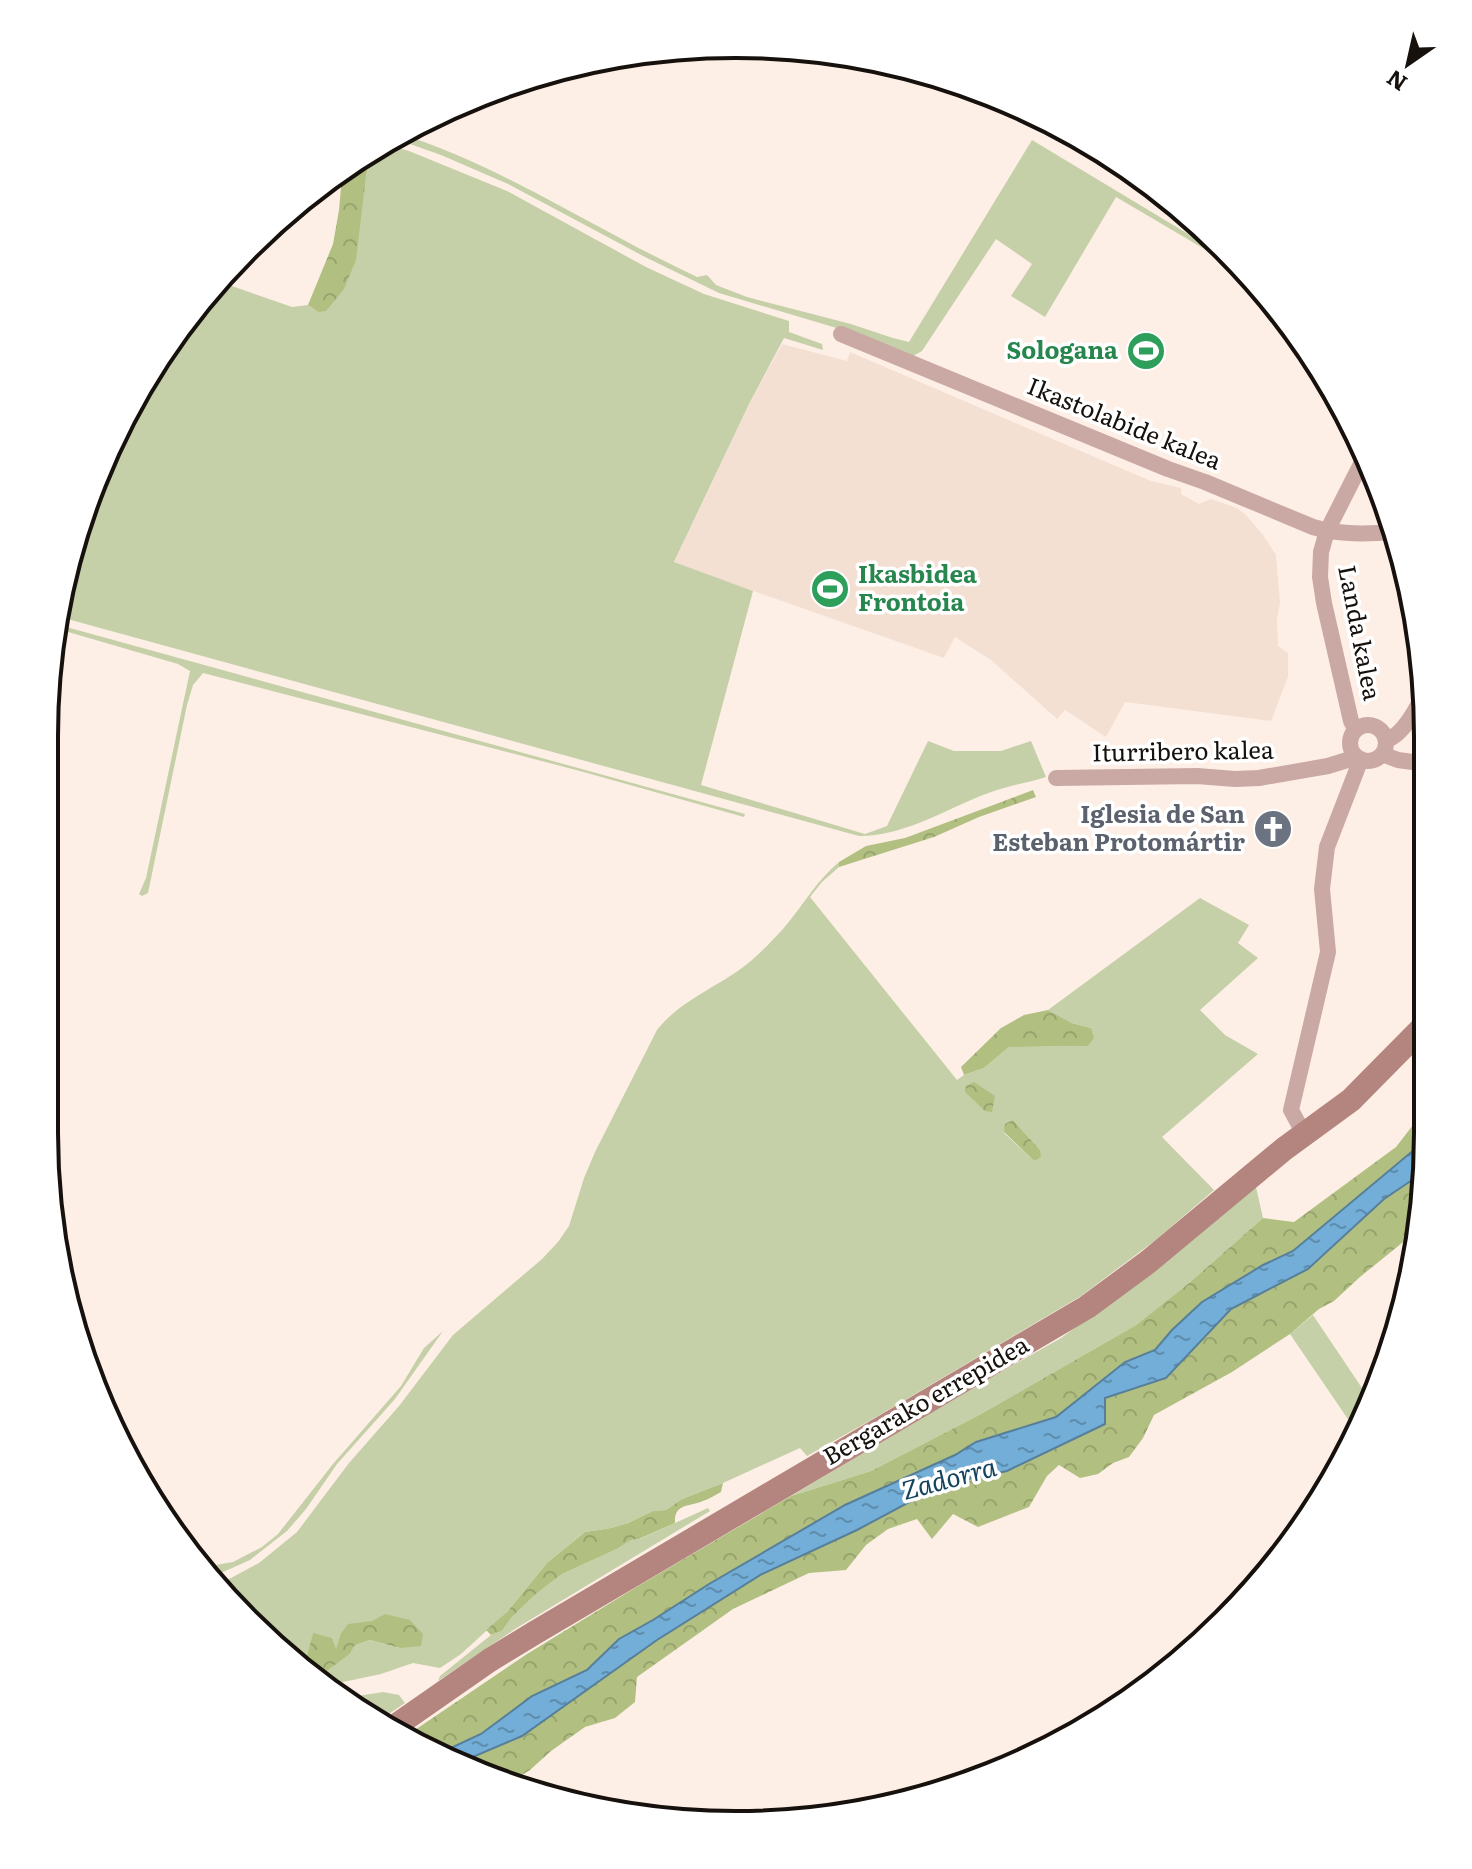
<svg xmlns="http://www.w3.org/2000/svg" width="1472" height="1869" viewBox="0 0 1472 1869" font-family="Literata,serif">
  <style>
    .education { fill: #f4e0d2 }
    .green { fill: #c5d0a8; fill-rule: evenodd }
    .forest { fill: url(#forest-crowns) }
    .water { fill: url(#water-ripples); stroke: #577f9a; stroke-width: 2 }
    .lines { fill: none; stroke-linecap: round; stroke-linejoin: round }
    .street { stroke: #caa9a4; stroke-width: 16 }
    .secondary { stroke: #b4857e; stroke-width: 24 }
    .labels { text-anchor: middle; stroke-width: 7; stroke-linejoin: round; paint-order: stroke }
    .leisure-label { font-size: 24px; font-weight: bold; fill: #27864d; stroke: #fff; text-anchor: end }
    .street-label { font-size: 24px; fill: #17110d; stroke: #fff }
    .worship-label { font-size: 24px; font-weight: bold; fill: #5b616d; stroke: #fff; text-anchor: end }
    .water-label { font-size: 26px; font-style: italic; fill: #14435f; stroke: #fff }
    .rim { fill: none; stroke: #17110d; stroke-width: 4 }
  </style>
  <defs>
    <pattern id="forest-crowns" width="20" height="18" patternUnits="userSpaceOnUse" patternTransform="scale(2)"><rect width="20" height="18" fill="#b1c081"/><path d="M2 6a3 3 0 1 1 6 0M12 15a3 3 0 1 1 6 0" fill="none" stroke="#98a46e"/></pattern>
    <pattern id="water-ripples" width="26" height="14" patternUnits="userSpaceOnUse" patternTransform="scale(2)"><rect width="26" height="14" fill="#72aed7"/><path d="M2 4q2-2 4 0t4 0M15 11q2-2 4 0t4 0" fill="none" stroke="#5d8cad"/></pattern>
  </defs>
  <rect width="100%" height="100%" fill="#feefe6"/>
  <!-- education -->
  <path class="education" d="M 782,344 L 847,361 L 850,352 L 1151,481 L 1181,488 L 1181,494 L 1199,504 L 1211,499 L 1237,508 L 1246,515 L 1263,535 L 1276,555 L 1280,603 L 1277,619 L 1278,646 L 1288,653 L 1288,677 L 1271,721 L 1125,702 L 1106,737 L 1065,710 L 1057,719 L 991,660 L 955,637 L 944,658 L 674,563 L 749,404 Z"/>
  <!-- green -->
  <path class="green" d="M 398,133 C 477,158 547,199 620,238 C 645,252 671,264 697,277 L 707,275 L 716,285 L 747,297 L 851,324 L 893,338 L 909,342 L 1032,140 L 1243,267 L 1257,280 L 1116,197 L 1045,317 L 1011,296 L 1032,264 L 996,239 L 922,351 L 913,356 L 860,335 L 719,293 L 645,257 L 508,184 L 441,155 L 390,137 Z
    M 382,143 L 409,151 L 507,191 L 646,267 L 704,294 L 789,321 L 789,332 L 822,344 L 823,350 L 784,338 L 749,404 L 674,562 L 753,591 L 701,785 L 865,834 L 887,826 L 928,741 L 954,751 L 1001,751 L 1031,741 L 1046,777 C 1030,782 1013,785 997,790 C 951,805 909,836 859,836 L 60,617 L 81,513 L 136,390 L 215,280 L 292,307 L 308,305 L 318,312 L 366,176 L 371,152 Z
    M 59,625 L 745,814 L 744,817 L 580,771 L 203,673 L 193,685 L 187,705 L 148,893 L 142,896 L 139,894 L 146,878 L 190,671 L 178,664 L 58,629 Z
    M 839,862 L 839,867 L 822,882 L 810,897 L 957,1080 L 964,1075 L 984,1068 L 1009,1047 L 1088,1046 L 1091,1028 L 1072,1023 L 1048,1010 L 1200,898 L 1249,925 L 1238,943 L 1258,958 L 1200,1010 L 1225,1035 L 1258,1054 L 1162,1137 L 1214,1190 L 1157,1239 L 1081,1296 L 871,1420 L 807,1456 L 800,1448 L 723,1483 L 682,1499 L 666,1510 L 653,1511 L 628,1523 L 611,1528 L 585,1532 L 547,1563 L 507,1612 L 461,1654 L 440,1668 L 413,1663 L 381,1674 L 329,1685 L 320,1678 L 320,1675 L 350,1654 L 355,1645 L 370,1640 L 400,1648 L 372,1621 L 340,1635 L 336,1650 L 313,1634 L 304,1666 L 246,1622 L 218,1585 L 259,1563 L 297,1532 L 349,1463 L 399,1406 L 453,1335 L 542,1259 L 558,1242 L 569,1226 L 584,1178 L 595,1152 L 657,1030 C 682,998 722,986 752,960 C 763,950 773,940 783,929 C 802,907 816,881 839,862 ZM 1013,1120 L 1040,1150 L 1034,1161 L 1004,1133 Z
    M 1256,1187 L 1263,1218 L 1189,1283 L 1136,1325 L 981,1414 L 871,1471 L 791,1496 L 962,1394 L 1061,1338 L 1143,1277 Z
    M 1313,1315 L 1372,1403 L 1356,1431 L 1290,1334 Z
    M 443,1331 L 395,1399 L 337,1464 L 306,1509 L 287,1531 L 250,1560 L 212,1577 L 204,1567 L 233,1562 L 262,1547 L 278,1534 L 333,1464 L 401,1386 L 424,1348 Z
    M 708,1508 L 710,1511 L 515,1629 L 438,1681 L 440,1676 L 491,1635 L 502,1631 L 512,1617 L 536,1594 L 562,1574 L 617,1549 L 631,1540 L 640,1539 Z
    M 383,1692 L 399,1695 L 405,1703 L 377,1722 L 353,1704 L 357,1696 Z"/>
  <!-- forest -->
  <path class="forest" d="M 371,152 L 366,176 L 356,260 L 344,289 L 326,311 L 318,312 L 308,305 L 333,244 L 339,210 L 342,176 Z
    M 1033,790 L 1036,797 L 979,817 L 934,837 L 839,867 L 839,862 L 866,846 L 905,838 Z
    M 1048,1010 L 1072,1023 L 1091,1028 L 1094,1038 L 1088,1046 L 1009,1047 L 984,1068 L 964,1075 L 961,1067 L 1001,1028 L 1024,1015 Z
    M 974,1082 L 995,1096 L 992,1112 L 985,1111 L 965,1092 L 966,1086 Z
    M 1428,1108 L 1427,1139 L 1293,1251 L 1263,1265 L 1202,1302 L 1172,1330 L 1155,1350 L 1125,1362 L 1056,1417 L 976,1442 L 955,1455 L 845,1505 L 709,1584 L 653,1620 L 619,1639 L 587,1670 L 532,1696 L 481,1734 L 440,1753 L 403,1738 L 527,1654 L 638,1586 L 791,1496 L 871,1471 L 981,1414 L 1136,1325 L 1189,1283 L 1263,1218 L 1294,1222 L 1396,1147 L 1420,1116 Z
    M 1013,1120 L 1040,1150 L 1041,1157 L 1034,1161 L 1004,1132 L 1005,1124 Z
    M 1424,1172 L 1418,1230 L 1360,1277 L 1334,1301 L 1319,1309 L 1290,1334 L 1232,1372 L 1154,1415 L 1143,1438 L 1129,1457 L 1113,1463 L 1098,1474 L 1080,1478 L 1059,1465 L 1047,1476 L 1029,1507 L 978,1527 L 953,1514 L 932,1539 L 917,1519 L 888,1529 L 866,1545 L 846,1570 L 809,1573 L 733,1609 L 637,1677 L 635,1702 L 615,1718 L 585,1727 L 551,1751 L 530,1770 L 511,1782 L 461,1762 L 522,1736 L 657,1640 L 762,1574 L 857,1530 L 943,1484 L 1007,1471 L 1105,1398 L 1166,1378 L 1231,1309 L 1308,1269 L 1384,1199 Z
    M 723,1483 L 721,1492 C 715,1495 709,1499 703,1501 C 689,1507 674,1503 675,1523 L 639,1539 L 631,1540 L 617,1549 L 562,1574 L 536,1594 L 512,1617 L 502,1631 L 491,1635 L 486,1630 L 507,1612 L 547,1563 L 585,1532 L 611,1528 L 628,1523 L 653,1511 L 666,1510 L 682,1499 Z
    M 385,1614 L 410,1620 L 423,1634 L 421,1646 L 400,1648 L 370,1640 L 355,1645 L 350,1654 L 321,1675 L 320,1678 L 304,1666 L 313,1633 L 332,1638 L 336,1649 L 340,1635 L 348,1624 L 372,1621 Z"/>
  <!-- water -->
  <path class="water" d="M 1427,1139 L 1424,1172 L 1384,1199 L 1308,1269 L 1231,1309 L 1166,1378 L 1105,1398 L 1105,1424 L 1007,1471 L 943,1484 L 857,1530 L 762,1574 L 657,1640 L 522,1736 L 461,1762 L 440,1753 L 481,1734 L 532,1696 L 587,1670 L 619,1639 L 653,1620 L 709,1584 L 845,1505 L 955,1455 L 976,1442 L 1056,1417 L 1125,1362 L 1155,1350 L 1172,1330 L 1202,1302 L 1263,1265 L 1293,1251 Z"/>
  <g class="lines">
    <!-- street -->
    <path class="street" d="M 841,334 L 1168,469 L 1205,482 L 1313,527 C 1339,535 1368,534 1395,532
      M1350 743a18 18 0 1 1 36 0a18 18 0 1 1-36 0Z
      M 1356,730 L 1351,721 L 1324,603 L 1320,577 L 1321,552 L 1327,531 L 1365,456
      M 1386,740 C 1403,736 1419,705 1426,689
      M 1382,754 L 1398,760 L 1427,764
      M 1056,778 L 1197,776 L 1235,779 L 1259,778 L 1328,766 L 1357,757
      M 1304,1134 L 1291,1110 L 1328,952 L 1322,889 L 1327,847 L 1361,759"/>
    <!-- secondary -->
    <path class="secondary" d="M 388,1731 L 490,1660 L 536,1632 L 1087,1307 L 1148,1262 L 1284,1149 L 1351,1100 L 1428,1022"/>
  </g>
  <!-- icons -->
  <defs>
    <symbol id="stadium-disc" viewBox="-11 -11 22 22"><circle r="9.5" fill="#2e9e5b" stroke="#fff"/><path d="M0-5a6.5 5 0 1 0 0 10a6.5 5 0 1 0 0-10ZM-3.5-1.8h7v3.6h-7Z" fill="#fff"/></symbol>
    <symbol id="church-disc" viewBox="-11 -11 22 22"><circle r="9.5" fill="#6b7280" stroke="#fff"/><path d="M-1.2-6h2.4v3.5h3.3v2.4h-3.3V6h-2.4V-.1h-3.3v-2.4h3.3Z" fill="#fff"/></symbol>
  </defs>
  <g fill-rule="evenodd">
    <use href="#stadium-disc" x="1124" y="329" width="44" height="44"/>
    <use href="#stadium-disc" x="808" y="567" width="44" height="44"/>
    <use href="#church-disc" x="1251" y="807" width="44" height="44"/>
  </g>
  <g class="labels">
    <!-- leisure labels -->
    <g class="leisure-label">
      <text x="1118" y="359">Sologana</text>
      <text x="858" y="583" text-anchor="start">Ikasbidea<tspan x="858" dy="28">Frontoia</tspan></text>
    </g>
    <!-- street labels -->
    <g class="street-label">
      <text transform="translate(1124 424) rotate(22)" y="8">Ikastolabide kalea</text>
      <text transform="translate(1359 633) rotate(79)" y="8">Landa kalea</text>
      <text transform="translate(1183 752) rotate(-1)" y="8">Iturribero kalea</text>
      <text transform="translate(926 1401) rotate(-30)" y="8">Bergarako errepidea</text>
    </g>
    <!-- worship labels -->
    <g class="worship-label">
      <text x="1245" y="823">Iglesia de San<tspan x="1245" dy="28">Esteban Protomártir</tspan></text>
    </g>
    <!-- water labels -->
    <g class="water-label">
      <text transform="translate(949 1479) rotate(-15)" y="9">Zadorra</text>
    </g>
  </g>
  <!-- crop -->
  <path d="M0 0H1472V1869H0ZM736 58H736A678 678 0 0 1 1414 736V1133A678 678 0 0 1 736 1811H736A678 678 0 0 1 58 1133V736A678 678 0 0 1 736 58Z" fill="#fff" fill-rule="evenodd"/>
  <path class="rim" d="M736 58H736A678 678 0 0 1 1414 736V1133A678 678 0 0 1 736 1811H736A678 678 0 0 1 58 1133V736A678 678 0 0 1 736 58Z"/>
  <!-- north arrow -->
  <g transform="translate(1408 64) rotate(214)" stroke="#ffffff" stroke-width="6" paint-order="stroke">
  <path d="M0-6L14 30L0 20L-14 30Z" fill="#17110d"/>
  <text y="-12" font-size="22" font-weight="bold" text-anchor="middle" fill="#17110d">N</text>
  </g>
</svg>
